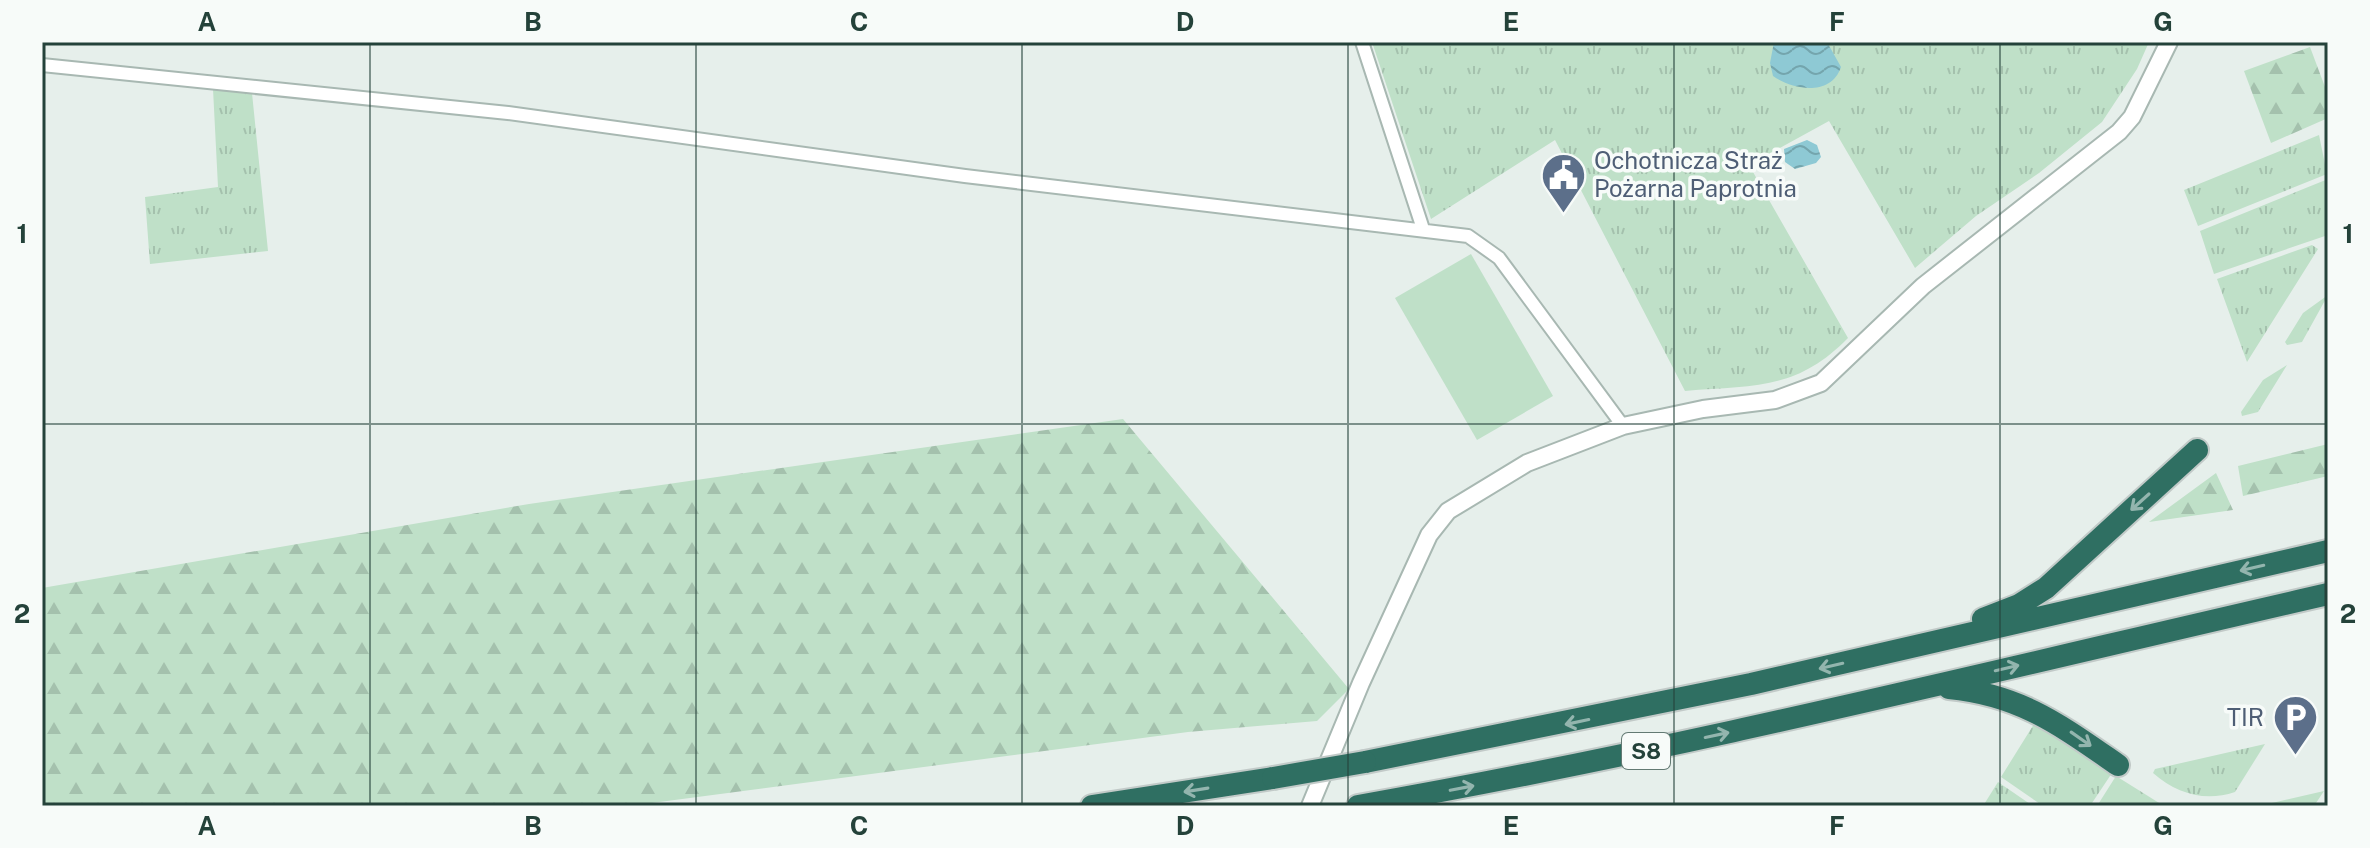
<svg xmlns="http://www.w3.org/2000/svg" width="2370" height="848" viewBox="0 0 2370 848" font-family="'Public Sans',sans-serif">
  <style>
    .grass { fill: url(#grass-tufts) }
    .forest { fill: url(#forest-firs) }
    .pitch { fill: #bfe0c8 }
    .water { fill: url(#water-waves) }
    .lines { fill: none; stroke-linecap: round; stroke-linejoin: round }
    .minor-casing { stroke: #a8b8b2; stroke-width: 16 }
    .tertiary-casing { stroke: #a8b8b2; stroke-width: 20 }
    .motorway-casing { stroke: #c2cac8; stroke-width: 26 }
    .minor { stroke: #fff; stroke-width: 12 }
    .tertiary { stroke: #fff; stroke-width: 16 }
    .motorway { stroke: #2f6f62; stroke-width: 22 }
    .motorway-bridge-casing { stroke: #c2cac8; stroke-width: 26; stroke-linecap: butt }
    .motorway-bridge { stroke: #2f6f62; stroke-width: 22 }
    .oneway { stroke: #93b5ae }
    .grid { fill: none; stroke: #24423a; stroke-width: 2; stroke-opacity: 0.55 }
    .labels { text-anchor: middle; stroke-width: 7; stroke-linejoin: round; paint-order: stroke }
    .shield { fill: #f7fbf9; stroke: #637a73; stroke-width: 2 }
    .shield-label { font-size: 22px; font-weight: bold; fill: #24423a }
    .service-label { font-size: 24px; fill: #4e5e75; stroke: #f7fbf9; text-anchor: start }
    .neatline { fill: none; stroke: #24423a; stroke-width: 3 }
    .grid-label { font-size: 26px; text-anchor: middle; font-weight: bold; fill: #24423a }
  </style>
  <defs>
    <pattern id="grass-tufts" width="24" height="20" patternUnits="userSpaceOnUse" patternTransform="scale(2)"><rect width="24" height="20" fill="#bfe0c8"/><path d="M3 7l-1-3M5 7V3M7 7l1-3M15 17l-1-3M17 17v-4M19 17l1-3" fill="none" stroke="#a4c1ad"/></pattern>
    <pattern id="forest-firs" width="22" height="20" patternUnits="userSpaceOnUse" patternTransform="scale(2)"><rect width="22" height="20" fill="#bfe0c8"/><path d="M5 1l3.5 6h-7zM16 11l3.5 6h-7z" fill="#a4c1ad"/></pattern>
    <pattern id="water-waves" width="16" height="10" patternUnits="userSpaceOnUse" patternTransform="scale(2)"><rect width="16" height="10" fill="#8ec9d4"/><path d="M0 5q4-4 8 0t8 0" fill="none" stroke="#74a5ad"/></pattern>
  </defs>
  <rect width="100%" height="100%" fill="#e6efeb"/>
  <!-- grass -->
  <path class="grass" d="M 1372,42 L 2149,42 L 2137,69 L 2102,122 L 2039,173 L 1976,216 L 1915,268 L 1829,121 L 1749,165 L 1848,338 C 1796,391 1754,385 1685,391 L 1555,140 L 1431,219 Z
    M 213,89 L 252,93 L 268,251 L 150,264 L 145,197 L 218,187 Z
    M 2319,135 L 2327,174 L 2198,226 L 2184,190 Z
    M 2328,179 L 2328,235 L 2214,274 L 2200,231 Z
    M 2312,245 L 2318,249 L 2247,362 L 2217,279 Z
    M 2328,295 L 2302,342 L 2287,345 L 2285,342 L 2303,313 Z
    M 2287,365 L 2258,412 L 2242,416 L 2241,412 L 2263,380 Z
    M 2034,724 L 2112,773 L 2090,806 L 2043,806 L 2001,777 Z
    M 2265,744 L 2235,792 C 2205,802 2177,794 2153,773 L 2155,769 Z
    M 2116,776 L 2164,806 L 2097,806 Z
    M 1998,782 L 2033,806 L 1983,806 Z
    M 2324,791 L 2314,806 L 2259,806 Z"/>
  <!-- forest -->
  <path class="forest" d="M 2310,47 L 2328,95 L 2328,118 L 2271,143 L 2244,71 Z
    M 1123,419 L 1349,689 L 1317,721 L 1188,732 L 629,806 L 42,806 L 42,588 L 529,504 Z
    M 2328,444 L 2328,476 L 2243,496 L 2238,466 Z
    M 2216,473 L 2233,510 L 2149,522 Z"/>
  <!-- pitch -->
  <path class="pitch" d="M 1471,254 L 1553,396 L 1477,440 L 1395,298 Z"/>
  <!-- water -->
  <path class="water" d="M 1774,42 L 1827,42 L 1841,67 C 1831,97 1792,90 1773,76 L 1770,63 Z
    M 1807,140 L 1817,145 L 1821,157 L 1816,163 L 1795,169 L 1785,162 L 1784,149 Z"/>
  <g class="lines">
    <defs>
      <path id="minor" d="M 1362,42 L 1423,229
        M 42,65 L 508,113 L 965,176 L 1468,236 L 1499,258 L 1623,426"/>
      <path id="tertiary" d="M 1310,806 L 1361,683 L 1429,535 L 1448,511 L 1527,463 L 1623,426 L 1703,409 L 1775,400 L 1821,383 L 1923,286 L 2119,132 L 2132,117 L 2169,42"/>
      <path id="motorway" d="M 1983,619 L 2019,605 L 2046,588 L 2197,450
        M 1949,688 C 2021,695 2060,725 2118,765
        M 1365,762 L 1751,684 L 2328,551
        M 1092,806 L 1273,778
        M 1358,806 C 1684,749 2005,668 2328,594"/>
    </defs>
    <!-- minor casing -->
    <use href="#minor" class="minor-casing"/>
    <!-- tertiary casing -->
    <use href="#tertiary" class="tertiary-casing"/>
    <!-- motorway casing -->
    <use href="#motorway" class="motorway-casing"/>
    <!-- minor -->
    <use href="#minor" class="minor"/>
    <!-- tertiary -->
    <use href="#tertiary" class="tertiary"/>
    <!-- motorway -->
    <use href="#motorway" class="motorway"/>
    <defs>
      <path id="motorway-bridge" d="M 1273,778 L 1365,762"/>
    </defs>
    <!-- motorway-bridge casing -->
    <use href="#motorway-bridge" class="motorway-bridge-casing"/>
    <!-- motorway-bridge -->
    <use href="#motorway-bridge" class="motorway-bridge"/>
  </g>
  <!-- one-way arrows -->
  <defs><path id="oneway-shaft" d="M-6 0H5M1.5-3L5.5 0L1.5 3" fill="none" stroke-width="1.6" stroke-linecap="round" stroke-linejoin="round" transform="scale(2)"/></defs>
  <g class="oneway">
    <use href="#oneway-shaft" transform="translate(2140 502) rotate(138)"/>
    <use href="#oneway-shaft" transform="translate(2252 568) rotate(167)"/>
    <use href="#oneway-shaft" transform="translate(1831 666) rotate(167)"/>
    <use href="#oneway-shaft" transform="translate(2007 668) rotate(-13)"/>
    <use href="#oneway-shaft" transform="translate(1577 722) rotate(168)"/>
    <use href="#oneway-shaft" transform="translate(1717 735) rotate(-12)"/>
    <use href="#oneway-shaft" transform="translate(2081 739) rotate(35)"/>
    <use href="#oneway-shaft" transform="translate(1462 788) rotate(-11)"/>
    <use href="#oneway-shaft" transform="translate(1196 790) rotate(171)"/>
  </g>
  <!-- grid -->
  <path class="grid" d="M 370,42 L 370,806M 696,42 L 696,806M 1022,42 L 1022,806M 1348,42 L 1348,806M 1674,42 L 1674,806M 2000,42 L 2000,806M 42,424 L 2328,424"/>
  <!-- icons -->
  <defs>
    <symbol id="civic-pin" viewBox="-11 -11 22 30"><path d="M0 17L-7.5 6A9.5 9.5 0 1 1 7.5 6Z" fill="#5c6f8a" stroke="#f7fbf9"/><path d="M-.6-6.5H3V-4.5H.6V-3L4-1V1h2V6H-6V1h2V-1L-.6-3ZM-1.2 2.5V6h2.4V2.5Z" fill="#fff"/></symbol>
    <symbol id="parking-pin" viewBox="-11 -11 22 30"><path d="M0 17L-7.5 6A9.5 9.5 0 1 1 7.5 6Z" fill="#5c6f8a" stroke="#f7fbf9"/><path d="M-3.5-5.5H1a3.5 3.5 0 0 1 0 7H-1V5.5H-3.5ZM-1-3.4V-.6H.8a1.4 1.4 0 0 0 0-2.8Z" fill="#fff"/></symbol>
  </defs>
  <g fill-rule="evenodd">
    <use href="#civic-pin" x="1538" y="150" width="51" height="69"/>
    <use href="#parking-pin" x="2270" y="692" width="51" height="69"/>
  </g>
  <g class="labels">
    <!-- shield labels -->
    <rect class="shield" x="1622" y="733" width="48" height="36" rx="6"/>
    <g class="shield-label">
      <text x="1646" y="759">S8</text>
    </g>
    <!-- service labels -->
    <g class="service-label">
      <text x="1594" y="169">Ochotnicza Straż<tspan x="1594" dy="28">Pożarna Paprotnia</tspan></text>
      <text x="2264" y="726" text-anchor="end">TIR</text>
    </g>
  </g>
  <!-- border -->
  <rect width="2370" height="848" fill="none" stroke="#f7fbf9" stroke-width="88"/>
  <rect x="44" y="44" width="2282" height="760" class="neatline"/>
  <g class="grid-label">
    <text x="207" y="31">A</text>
    <text x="533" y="31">B</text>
    <text x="859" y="31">C</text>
    <text x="1185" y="31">D</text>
    <text x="1511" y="31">E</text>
    <text x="1837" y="31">F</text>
    <text x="2163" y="31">G</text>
    <text x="22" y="243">1</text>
    <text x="2348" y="243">1</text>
    <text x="22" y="623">2</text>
    <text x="2348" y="623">2</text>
    <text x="207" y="835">A</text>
    <text x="533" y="835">B</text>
    <text x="859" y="835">C</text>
    <text x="1185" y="835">D</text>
    <text x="1511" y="835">E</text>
    <text x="1837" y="835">F</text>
    <text x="2163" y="835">G</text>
  </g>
</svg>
